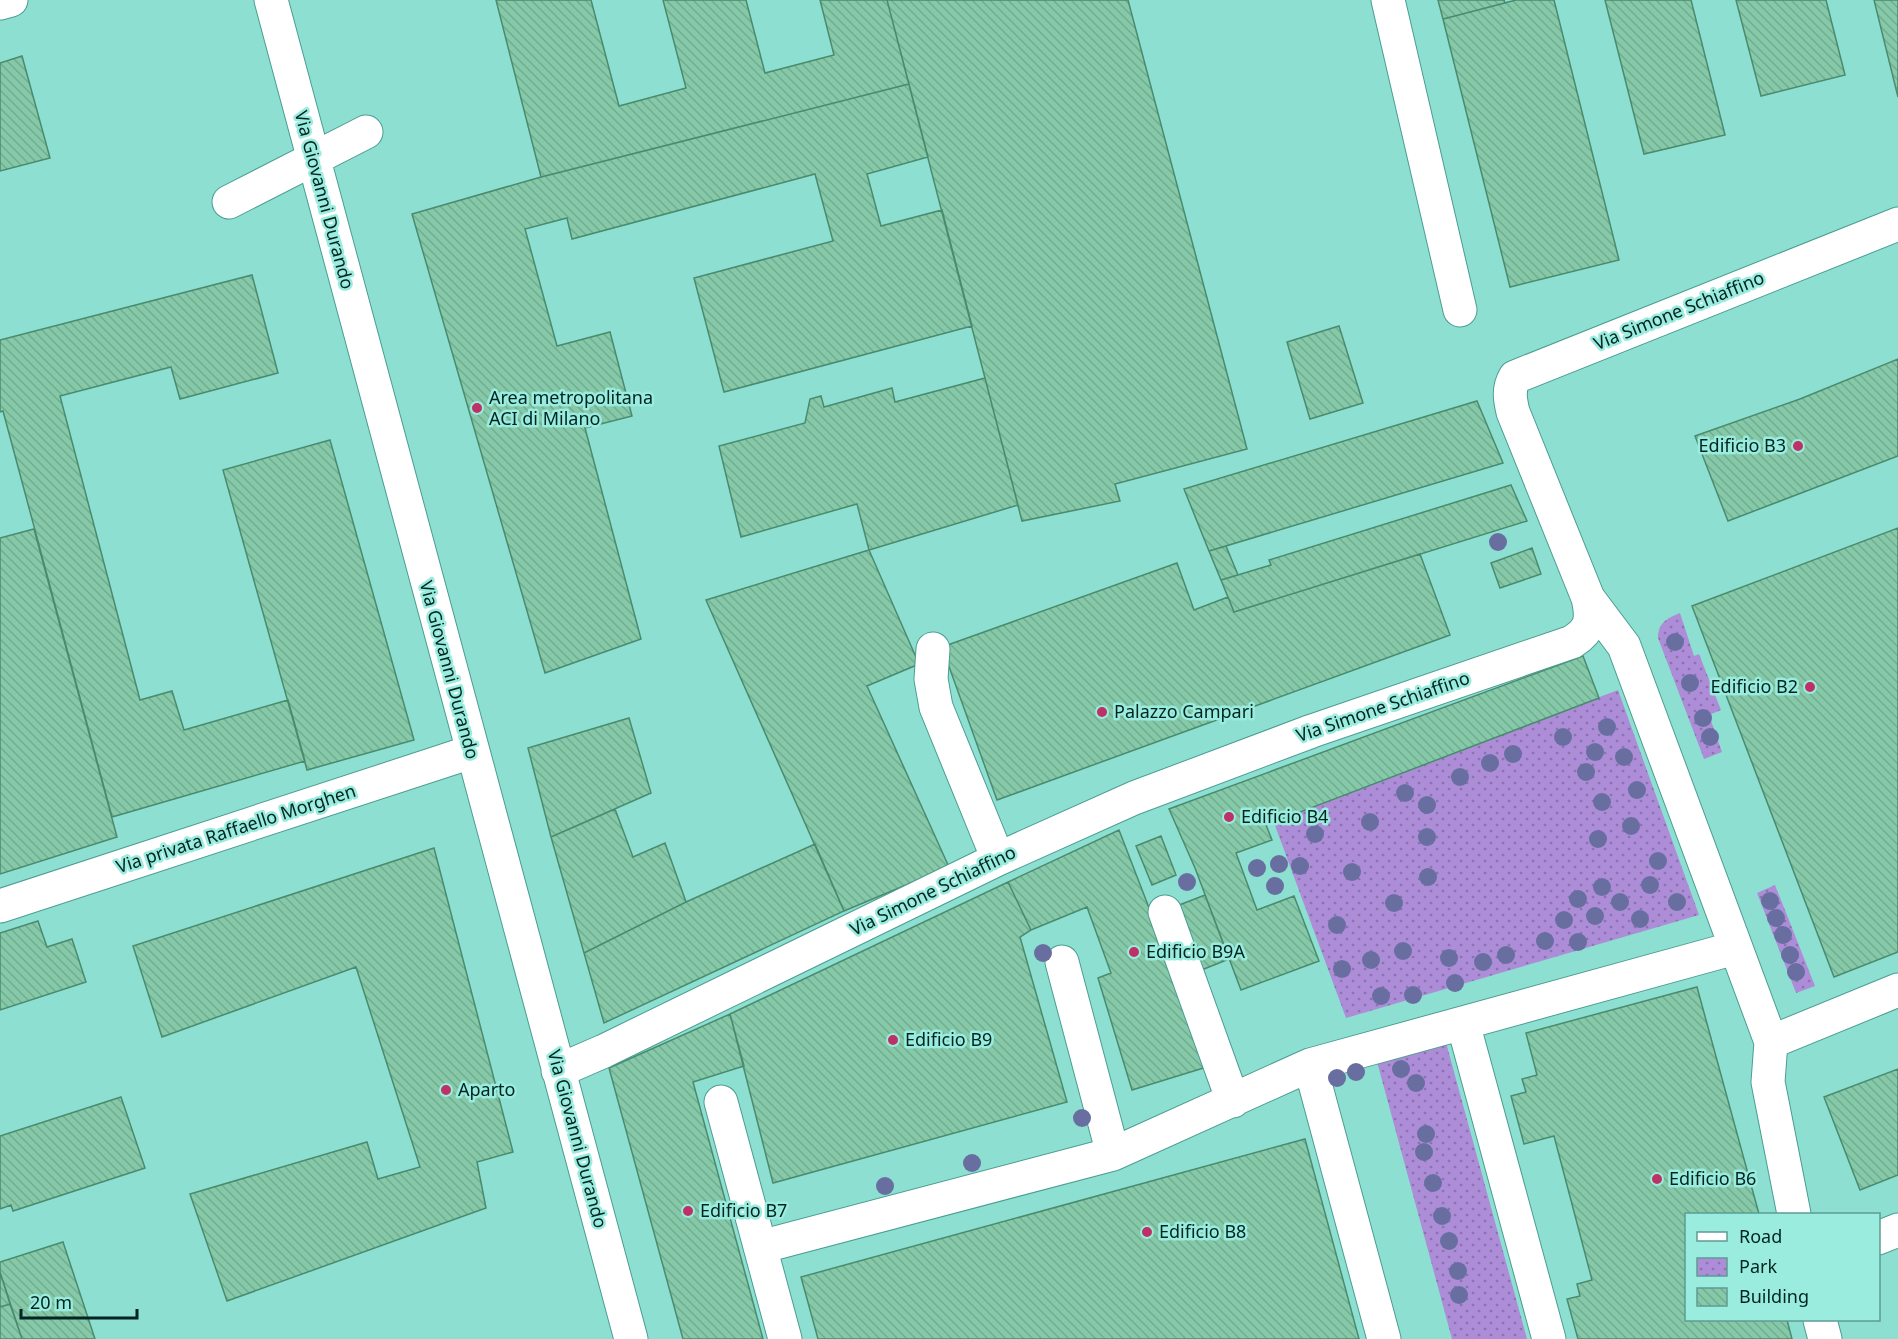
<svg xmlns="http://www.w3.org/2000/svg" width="1898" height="1339" viewBox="0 0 1898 1339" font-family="'Noto Sans',sans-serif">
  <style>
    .park { fill: url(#park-dots) }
    .building { fill: url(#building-back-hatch); stroke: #498b6e; stroke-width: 1.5 }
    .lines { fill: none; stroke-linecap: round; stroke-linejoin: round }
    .minor-casing { stroke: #4b9d91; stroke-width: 35 }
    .minor { stroke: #fff; stroke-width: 33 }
    .tree { fill: #686fa0 }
    .poi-dot { fill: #bd3165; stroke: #9aecdf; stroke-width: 2 }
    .labels { text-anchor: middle; stroke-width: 5; stroke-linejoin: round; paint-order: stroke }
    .street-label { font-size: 18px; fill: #012520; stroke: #9aecdf }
    .poi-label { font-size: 18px; fill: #012520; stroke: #9aecdf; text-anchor: start }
  </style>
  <defs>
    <pattern id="park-dots" width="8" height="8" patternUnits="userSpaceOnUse" patternTransform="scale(1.5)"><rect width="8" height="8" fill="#ad8dd7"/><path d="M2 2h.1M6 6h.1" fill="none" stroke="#8a73ae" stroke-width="1.8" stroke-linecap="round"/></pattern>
    <pattern id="building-back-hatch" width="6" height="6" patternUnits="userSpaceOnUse" patternTransform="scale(1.5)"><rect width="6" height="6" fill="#86c9a9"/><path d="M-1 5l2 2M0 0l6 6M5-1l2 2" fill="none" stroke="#72ac91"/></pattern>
  </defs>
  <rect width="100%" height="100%" fill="#8ddfd2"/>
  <!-- park -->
  <path class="park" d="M 1680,613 L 1694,656 L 1699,654 L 1721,710 L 1709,715 L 1722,752 L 1704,759 L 1658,638 C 1658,623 1667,618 1680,613 Z
    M 1618,690 L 1699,915 L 1346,1018 L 1273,820 Z
    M 1775,885 L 1815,986 L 1796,993 L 1757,893 Z
    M 1445,1039 L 1527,1339 L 1452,1339 L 1376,1058 Z"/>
  <!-- building -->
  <path class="building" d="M 496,0 L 591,0 L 619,106 L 686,88 L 663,0 L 746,0 L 765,73 L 834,55 L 820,0 L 887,0 L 909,84 L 541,177 Z
    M 887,0 L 1128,0 L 1247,449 L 1115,484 L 1120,501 L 1022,521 Z
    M 1438,0 L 1504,0 L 1505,3 L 1443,19 Z
    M 1516,0 L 1554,0 L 1619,260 L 1510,287 L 1443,19 Z
    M 1605,0 L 1691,0 L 1725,135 L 1644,154 Z
    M 1736,0 L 1826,0 L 1845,75 L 1761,96 Z
    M 1874,0 L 1898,0 L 1898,97 Z
    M 22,56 L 50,158 L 0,171 L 0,63 Z
    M 909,84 L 928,157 L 867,174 L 881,226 L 942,210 L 972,326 L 724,392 L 694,278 L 833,241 L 815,174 L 572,239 L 567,218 L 525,229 L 557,346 L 610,332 L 632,416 L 585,428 L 641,639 L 545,673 L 412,214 L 541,177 Z
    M 252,275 L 278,373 L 180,399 L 171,367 L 60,396 L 140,700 L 172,691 L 184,730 L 288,700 L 305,761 L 112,817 L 3,411 L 0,412 L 0,340 Z
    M 1339,326 L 1363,403 L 1310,419 L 1287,342 Z
    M 1898,359 L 1898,456 L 1728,521 L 1695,436 L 1800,399 Z
    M 985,378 L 1018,505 L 869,550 L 857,504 L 741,537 L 719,446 L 805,423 L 810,399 L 821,396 L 824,407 L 892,388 L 895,402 Z
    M 1477,401 L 1503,463 L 1209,551 L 1184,489 Z
    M 330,440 L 414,740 L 307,770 L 223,470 Z
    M 1511,485 L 1527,521 L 1234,612 L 1221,580 L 1271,565 L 1269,560 Z
    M 1898,528 L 1898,952 L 1834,977 L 1692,606 Z
    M 34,529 L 117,837 L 0,874 L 0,538 Z
    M 1226,546 L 1238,575 L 1221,580 L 1209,551 Z
    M 1532,548 L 1541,574 L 1500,588 L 1491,563 Z
    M 869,550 L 919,664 L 867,686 L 949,867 L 844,911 L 706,600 Z
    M 1420,554 L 1450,635 L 997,800 L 942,647 L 1177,563 L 1194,610 L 1228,597 L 1234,612 Z
    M 1583,656 L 1599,698 L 1266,825 L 1272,840 L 1236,853 L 1257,910 L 1294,896 L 1319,961 L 1241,990 L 1195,868 L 1169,809 Z
    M 629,718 L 651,793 L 551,837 L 528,748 Z
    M 615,809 L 633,857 L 665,843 L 686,902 L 584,953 L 551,837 Z
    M 1119,830 L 1210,1066 L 1132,1090 L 1098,978 L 1111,973 L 1087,907 L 1031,930 L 1008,882 Z
    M 1161,836 L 1176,875 L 1152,885 L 1136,846 Z
    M 815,844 L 844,911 L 604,1023 L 584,953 L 686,902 Z
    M 434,848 L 513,1152 L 477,1162 L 486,1208 L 227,1301 L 190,1194 L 367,1142 L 378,1179 L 420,1167 L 356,967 L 162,1037 L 133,946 Z
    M 1008,882 L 1031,930 L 1020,937 L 1067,1102 L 773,1183 L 730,1014 Z
    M 1205,895 L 1229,959 L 1199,971 L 1174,907 Z
    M 38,921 L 47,947 L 72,939 L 86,982 L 0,1010 L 0,933 Z
    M 1697,987 L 1759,1214 L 1686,1214 L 1686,1320 L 1787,1320 L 1792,1339 L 1578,1339 L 1567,1299 L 1580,1296 L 1577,1284 L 1592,1280 L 1554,1136 L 1524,1144 L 1511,1096 L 1526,1092 L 1522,1079 L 1537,1075 L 1526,1033 Z
    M 730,1014 L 744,1066 L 693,1082 L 763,1339 L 683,1339 L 609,1068 Z
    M 1898,1069 L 1898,1175 L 1860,1190 L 1824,1097 Z
    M 121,1097 L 145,1168 L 13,1211 L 11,1205 L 0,1209 L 0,1136 Z
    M 1305,1139 L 1359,1339 L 818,1339 L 801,1277 Z
    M 63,1242 L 95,1339 L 22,1339 L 0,1272 L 0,1262 Z
    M 0,1272 L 10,1304 L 0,1307 Z
    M 10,1304 L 22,1339 L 0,1339 L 0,1307 Z"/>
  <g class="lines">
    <defs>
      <path id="minor" d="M 271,0 L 631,1339
        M 1388,0 L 1460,310
        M 0,3 L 11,0
        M 229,202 L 366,132
        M 1588,598 L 1624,646 L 1771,1042 L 1768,1082 L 1794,1214
        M 933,649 L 931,679 L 936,707 L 998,859
        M 0,906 L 471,752
        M 1165,912 L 1233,1101
        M 1062,962 L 1113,1154
        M 1463,1023 L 1549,1339
        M 1771,1042 L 1898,990
        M 1310,1065 L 1384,1339
        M 558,1071 L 604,1051 L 998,859 L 1134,798 L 1312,731 L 1572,642 C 1591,630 1593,620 1588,598 L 1513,412 C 1510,399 1508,389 1515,377 L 1898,224
        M 721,1102 L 785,1339
        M 1878,1238 L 1898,1230
        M 760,1247 L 1113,1154 L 1310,1065 L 1735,948
        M 1820,1320 L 1825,1339"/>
    </defs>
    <!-- minor casing -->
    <use href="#minor" class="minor-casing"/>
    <!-- minor -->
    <use href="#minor" class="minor"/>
  </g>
  <!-- trees -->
  <g class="tree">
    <circle cx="1498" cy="542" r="9"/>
    <circle cx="1675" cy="642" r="9"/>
    <circle cx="1690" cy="683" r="9"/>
    <circle cx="1703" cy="718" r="9"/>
    <circle cx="1607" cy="727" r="9"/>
    <circle cx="1563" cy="737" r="9"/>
    <circle cx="1710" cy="737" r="9"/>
    <circle cx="1595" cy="752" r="9"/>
    <circle cx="1513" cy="754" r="9"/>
    <circle cx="1624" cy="757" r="9"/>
    <circle cx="1490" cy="763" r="9"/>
    <circle cx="1586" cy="772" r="9"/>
    <circle cx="1460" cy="777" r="9"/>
    <circle cx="1637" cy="790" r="9"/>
    <circle cx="1405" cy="793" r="9"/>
    <circle cx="1602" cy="802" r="9"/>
    <circle cx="1427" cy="805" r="9"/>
    <circle cx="1370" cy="822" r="9"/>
    <circle cx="1631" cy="826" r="9"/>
    <circle cx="1315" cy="834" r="9"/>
    <circle cx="1427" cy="837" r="9"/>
    <circle cx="1598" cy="839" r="9"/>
    <circle cx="1658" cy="861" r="9"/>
    <circle cx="1279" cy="864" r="9"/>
    <circle cx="1300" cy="866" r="9"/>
    <circle cx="1257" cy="868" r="9"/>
    <circle cx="1352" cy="872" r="9"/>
    <circle cx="1428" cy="877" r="9"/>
    <circle cx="1187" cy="882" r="9"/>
    <circle cx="1650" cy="885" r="9"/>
    <circle cx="1275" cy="886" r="9"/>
    <circle cx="1602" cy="887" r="9"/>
    <circle cx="1578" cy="899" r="9"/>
    <circle cx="1770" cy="901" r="9"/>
    <circle cx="1620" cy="902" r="9"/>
    <circle cx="1677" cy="902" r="9"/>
    <circle cx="1394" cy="903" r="9"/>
    <circle cx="1595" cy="916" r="9"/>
    <circle cx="1776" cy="918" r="9"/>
    <circle cx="1640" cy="919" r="9"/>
    <circle cx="1564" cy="920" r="9"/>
    <circle cx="1337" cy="925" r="9"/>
    <circle cx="1783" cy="935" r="9"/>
    <circle cx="1545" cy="941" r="9"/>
    <circle cx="1578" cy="942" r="9"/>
    <circle cx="1403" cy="951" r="9"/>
    <circle cx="1043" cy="953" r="9"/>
    <circle cx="1506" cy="955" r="9"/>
    <circle cx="1790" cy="955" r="9"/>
    <circle cx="1449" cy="958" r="9"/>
    <circle cx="1371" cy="960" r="9"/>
    <circle cx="1483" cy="962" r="9"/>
    <circle cx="1342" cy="969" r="9"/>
    <circle cx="1796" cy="972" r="9"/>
    <circle cx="1455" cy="983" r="9"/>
    <circle cx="1413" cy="995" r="9"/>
    <circle cx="1381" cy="996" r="9"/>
    <circle cx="1401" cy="1069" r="9"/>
    <circle cx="1356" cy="1072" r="9"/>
    <circle cx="1337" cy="1078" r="9"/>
    <circle cx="1416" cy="1083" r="9"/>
    <circle cx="1082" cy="1118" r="9"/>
    <circle cx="1426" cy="1134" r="9"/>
    <circle cx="1424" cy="1152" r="9"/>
    <circle cx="972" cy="1163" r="9"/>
    <circle cx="1433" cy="1183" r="9"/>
    <circle cx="885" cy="1186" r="9"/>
    <circle cx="1442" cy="1216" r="9"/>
    <circle cx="1449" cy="1241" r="9"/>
    <circle cx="1458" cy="1271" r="9"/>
    <circle cx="1459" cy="1295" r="9"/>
  </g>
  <!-- markers -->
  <g class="poi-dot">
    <circle cx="477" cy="408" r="6"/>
    <circle cx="1798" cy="446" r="6"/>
    <circle cx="1810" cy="687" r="6"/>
    <circle cx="1102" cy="712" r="6"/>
    <circle cx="1229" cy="817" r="6"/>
    <circle cx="1134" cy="952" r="6"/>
    <circle cx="893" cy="1040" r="6"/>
    <circle cx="446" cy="1090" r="6"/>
    <circle cx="1657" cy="1179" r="6"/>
    <circle cx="688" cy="1211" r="6"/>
    <circle cx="1147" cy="1232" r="6"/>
  </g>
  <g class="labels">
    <!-- street labels -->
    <g class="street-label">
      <text transform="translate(324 200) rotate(75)" y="6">Via Giovanni Durando</text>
      <text transform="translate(1679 311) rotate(-22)" y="6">Via Simone Schiaffino</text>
      <text transform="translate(449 670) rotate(75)" y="6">Via Giovanni Durando</text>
      <text transform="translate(1383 707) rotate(-19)" y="6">Via Simone Schiaffino</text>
      <text transform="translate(236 829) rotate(-18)" y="6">Via privata Raffaello Morghen</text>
      <text transform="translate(933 891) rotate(-26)" y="6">Via Simone Schiaffino</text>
      <text transform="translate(577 1139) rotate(75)" y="6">Via Giovanni Durando</text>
    </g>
    <!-- poi labels -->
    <g class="poi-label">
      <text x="489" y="404">Area metropolitana<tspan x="489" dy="21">ACI di Milano</tspan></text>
      <text x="1786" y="452" text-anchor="end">Edificio B3</text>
      <text x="1798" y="693" text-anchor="end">Edificio B2</text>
      <text x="1114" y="718">Palazzo Campari</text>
      <text x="1241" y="823">Edificio B4</text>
      <text x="1146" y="958">Edificio B9A</text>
      <text x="905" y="1046">Edificio B9</text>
      <text x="458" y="1096">Aparto</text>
      <text x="1669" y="1185">Edificio B6</text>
      <text x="700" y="1217">Edificio B7</text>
      <text x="1159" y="1238">Edificio B8</text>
    </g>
  </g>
  <!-- legend -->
  <rect x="1685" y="1213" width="195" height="108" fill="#9aecdf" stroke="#5d9c93" stroke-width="1.5"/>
  <rect x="1697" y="1232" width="30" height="9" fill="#ffffff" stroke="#5d9c93" stroke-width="1.5"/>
  <text x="1739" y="1243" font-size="18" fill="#012520">Road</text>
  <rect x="1697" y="1258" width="30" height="18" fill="url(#park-dots)" stroke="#5d9c93" stroke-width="1.5"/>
  <text x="1739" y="1273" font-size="18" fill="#012520">Park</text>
  <rect x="1697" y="1288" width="30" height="18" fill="url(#building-back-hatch)" stroke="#5d9c93" stroke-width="1.5"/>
  <text x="1739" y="1303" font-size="18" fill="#012520">Building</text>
  <!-- scale -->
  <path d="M21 1309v9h116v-9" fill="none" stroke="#012520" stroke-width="3"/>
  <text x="30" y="1309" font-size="18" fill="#012520" stroke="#9aecdf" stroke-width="4.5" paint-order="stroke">20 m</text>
</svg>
